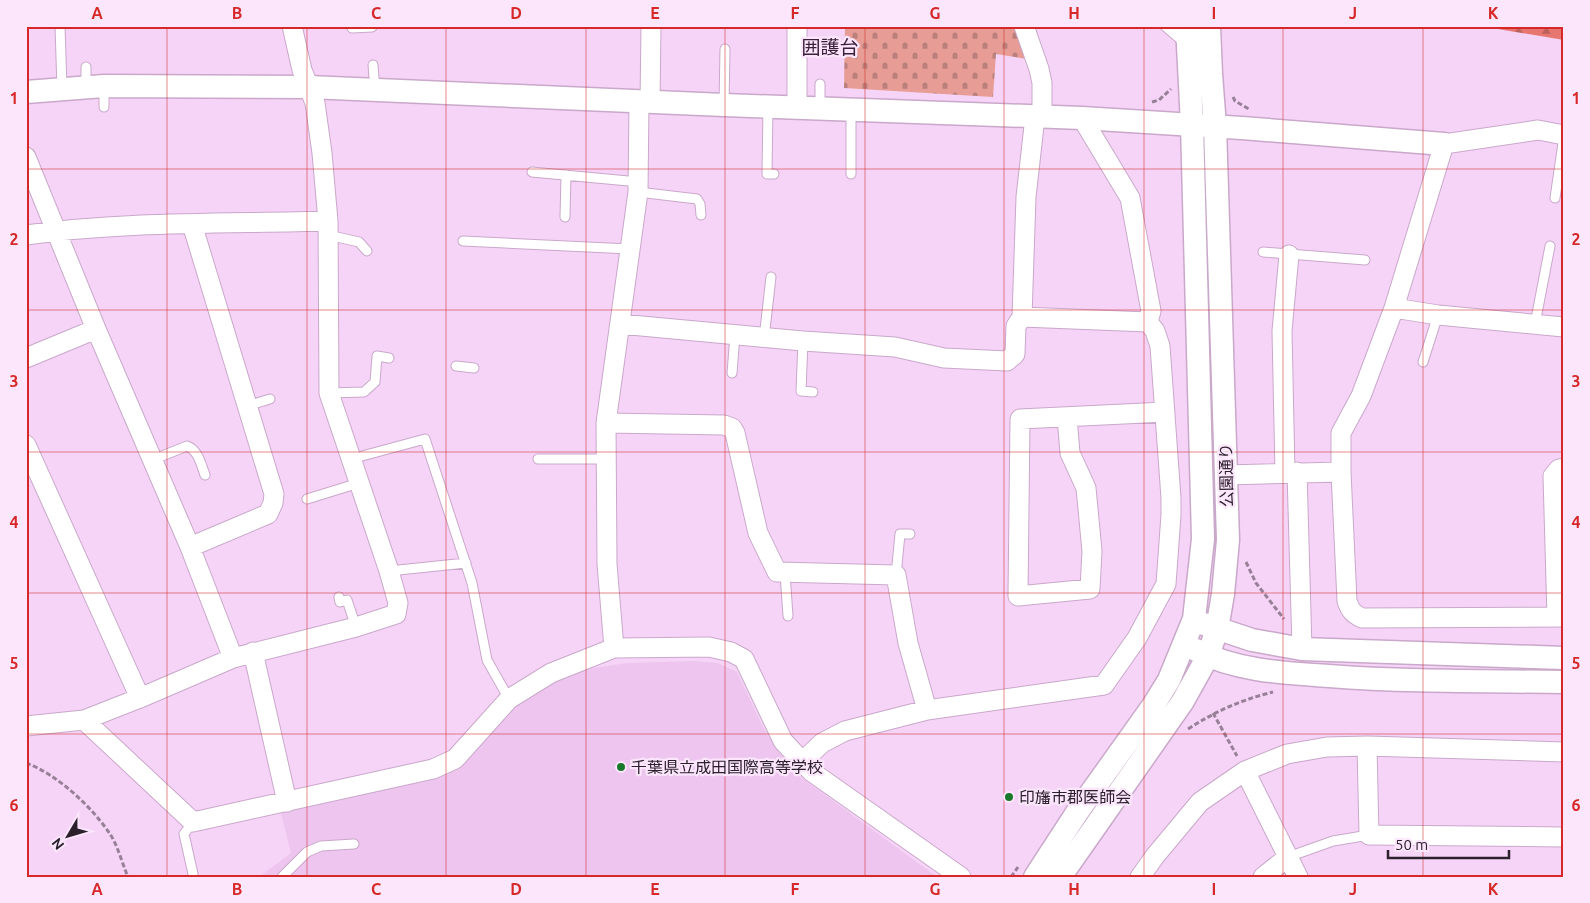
<svg xmlns="http://www.w3.org/2000/svg" width="1590" height="903" viewBox="0 0 1590 903" font-family="Ubuntu,'Noto Sans JP',sans-serif">
  <style>
    .built { fill: #edc5ee }
    .forest { fill: url(#forest-firs) }
    .cemetery { fill: url(#cemetery-stones) }
    .lines { fill: none; stroke-linecap: round; stroke-linejoin: round }
    .service-casing { stroke: #c9a8ca; stroke-width: 11 }
    .minor-casing { stroke: #c9a8ca; stroke-width: 21 }
    .tertiary-casing { stroke: #c9a8ca; stroke-width: 25 }
    .path { stroke: #988099; stroke-width: 3; stroke-dasharray: 5 2.5; stroke-linecap: butt }
    .service { stroke: #fff; stroke-width: 9 }
    .minor { stroke: #fff; stroke-width: 19 }
    .tertiary { stroke: #fff; stroke-width: 22 }
    .grid { fill: none; stroke: #d62828; stroke-width: 1; stroke-opacity: 0.55 }
    .poi-dot { fill: #197829; stroke: #fbe6fc; stroke-width: 2 }
    .labels { text-anchor: middle; stroke-width: 4.5; stroke-linejoin: round; paint-order: stroke }
    .street-label { font-size: 16px; fill: #2c202d; stroke: #fbe6fc }
    .poi-label { font-size: 16px; fill: #2c202d; stroke: #fbe6fc; text-anchor: start }
    .quarter-label { font-size: 19px; fill: #3b203c; stroke: #fbe6fc }
    .neatline { fill: none; stroke: #d62828; stroke-width: 2 }
    .grid-label { font-size: 16px; text-anchor: middle; font-weight: bold; fill: #d62828 }
  </style>
  <defs>
    <pattern id="forest-firs" width="22" height="20" patternUnits="userSpaceOnUse" patternTransform="scale(1.25)"><rect width="22" height="20" fill="#e6766f"/><path d="M5 1l3.5 6h-7zM16 11l3.5 6h-7z" fill="#bb605c"/></pattern>
    <pattern id="cemetery-stones" width="16" height="16" patternUnits="userSpaceOnUse" patternTransform="scale(1.25)"><rect width="16" height="16" fill="#e79d96"/><path d="M2 7V4a2 2 0 0 1 4 0v3zM10 15v-3a2 2 0 0 1 4 0v3z" fill="#bb807b"/></pattern>
  </defs>
  <rect width="100%" height="100%" fill="#f6d4f7"/>
  <!-- built -->
  <path class="built" d="M 694,661 L 718,663 L 737,672 L 764,729 L 791,770 L 937,877 L 259,877 L 291,853 L 280,810 L 458,764 L 517,706 L 541,687 L 587,669 L 627,663 Z"/>
  <!-- forest -->
  <path class="forest" d="M 1480,26 L 1564,26 L 1564,40 Z"/>
  <!-- cemetery -->
  <path class="cemetery" d="M 845,26 L 1019,26 L 1027,59 L 996,54 L 993,97 L 844,88 Z"/>
  <g class="lines">
    <defs>
      <path id="service" d="M 60,26 L 62,89
        M 352,26 L 352,28 L 372,27
        M 1165,26 L 1186,44
        M 373,65 L 375,90
        M 86,67 L 86,87
        M 104,87 L 104,107
        M 724,105 L 725,49
        M 768,107 L 767,174 L 774,174
        M 820,108 L 820,84
        M 532,172 L 639,182
        M 851,174 L 851,110
        M 638,192 L 697,199 L 700,204 L 701,215
        M 1555,198 L 1564,136
        M 565,217 L 566,175
        M 328,235 L 359,242 L 367,251
        M 463,241 L 630,249
        M 1263,252 L 1365,260
        M 1535,324 L 1550,246
        M 764,338 L 771,277
        M 803,341 L 801,391 L 813,392
        M 1423,362 L 1438,315
        M 456,366 L 474,368
        M 732,373 L 735,335
        M 329,393 L 364,392 L 375,382 L 377,356 L 389,358
        M 247,406 L 270,399
        M 351,459 L 425,439 L 472,583 L 487,660 L 509,699
        M 538,459 L 607,459
        M 152,460 L 187,446 C 198,450 201,464 205,475
        M 307,499 L 359,483
        M 389,571 L 466,563
        M 785,573 L 788,616
        M 896,575 L 900,534 L 910,534
        M 339,597 L 340,602 L 347,600 L 356,627
        M 1288,857 L 1333,841 L 1369,835
        M 193,874 L 184,834 L 193,822
        M 282,877 L 307,852 L 321,846 L 354,844"/>
      <path id="minor" d="M 797,26 L 797,108
        M 1024,26 L 1039,69 L 1042,83 L 1042,117
        M 650,102 L 651,26
        M 1082,118 L 1130,198 L 1151,311 L 1148,322
        M 1564,135 L 1538,130 L 1444,144 L 1394,308 L 1361,396 L 1341,433 L 1341,472 L 1347,601 C 1350,610 1353,614 1362,618 L 1564,617
        M 26,157 L 96,329 L 190,547 L 233,658
        M 26,235 C 126,221 228,224 328,221
        M 1394,308 L 1438,315 L 1564,327
        M 1022,317 L 1026,197 L 1035,117
        M 620,324 L 803,341 L 895,347 L 944,358 L 1007,361 L 1015,354 L 1016,326 L 1022,317 L 1148,322 L 1155,331 L 1160,346 L 1171,498 L 1171,515 L 1166,584 L 1137,638 L 1104,685 L 927,710 L 845,731 L 822,743 L 802,762
        M 26,358 L 96,329
        M 1067,417 L 1070,453 L 1086,488 L 1092,551 L 1090,589 L 1018,596 L 1020,419 L 1165,412
        M 606,423 L 724,425 L 732,428 L 735,433 L 758,533 L 777,572 L 896,575 L 908,643 L 927,710
        M 26,445 L 140,698
        M 1297,472 L 1302,649
        M 1285,473 L 1282,331 L 1289,255
        M 1227,475 L 1341,472
        M 190,547 L 268,514 L 273,503 L 274,494 L 192,224
        M 1557,617 L 1553,476 L 1559,469 L 1564,468
        M 614,648 L 607,564 L 606,423 L 638,192 L 639,102
        M 253,652 L 287,802
        M 84,720 L 193,822 L 433,769 L 455,759 L 509,699 L 551,673 L 614,648 L 709,647 L 731,652 L 744,659 L 783,741 L 812,772 L 961,877
        M 26,726 L 84,720 L 140,698 L 233,658 L 356,627 L 396,614 L 398,603 L 389,571 L 329,393 L 328,221 L 322,153 L 315,103 L 302,70 L 292,26
        M 1367,746 L 1369,835 L 1564,837
        M 1245,771 L 1298,877
        M 1140,877 L 1155,856 L 1200,802 L 1245,771 L 1287,754 L 1327,747 L 1367,746 L 1564,752
        M 1263,877 L 1288,857"/>
      <path id="tertiary" d="M 26,92 L 104,86 L 309,87 L 724,105 L 1082,118 L 1242,128 L 1444,144
        M 1204,624 L 1252,640 L 1302,649 L 1564,658
        M 1196,650 C 1236,671 1284,673 1329,676 C 1407,682 1485,681 1564,682
        M 1035,877 L 1078,811 L 1153,706 L 1169,680 L 1194,619 L 1203,539 L 1192,124 L 1187,26
        M 1060,877 L 1183,701 L 1208,656 L 1217,629 L 1223,594 L 1228,540 L 1215,126 L 1211,74 L 1209,26"/>
    </defs>
    <!-- service casing -->
    <use href="#service" class="service-casing"/>
    <!-- minor casing -->
    <use href="#minor" class="minor-casing"/>
    <!-- tertiary casing -->
    <use href="#tertiary" class="tertiary-casing"/>
    <!-- path -->
    <path class="path" d="M 1233,97 L 1235,101 L 1249,109
      M 1152,102 L 1159,100 L 1171,89
      M 1246,562 L 1256,583 L 1284,619
      M 1213,713 L 1237,756
      M 1188,729 C 1216,711 1241,700 1273,692
      M 26,763 C 57,774 92,807 110,834 C 118,846 122,863 128,877
      M 1011,877 L 1018,867"/>
    <!-- service -->
    <use href="#service" class="service"/>
    <!-- minor -->
    <use href="#minor" class="minor"/>
    <!-- tertiary -->
    <use href="#tertiary" class="tertiary"/>
  </g>
  <!-- grid -->
  <path class="grid" d="M 167,26 L 167,877M 307,26 L 307,877M 446,26 L 446,877M 586,26 L 586,877M 725,26 L 725,877M 865,26 L 865,877M 1004,26 L 1004,877M 1144,26 L 1144,877M 1283,26 L 1283,877M 1423,26 L 1423,877M 26,169 L 1564,169M 26,310 L 1564,310M 26,452 L 1564,452M 26,593 L 1564,593M 26,734 L 1564,734"/>
  <!-- markers -->
  <g class="poi-dot">
    <circle cx="621" cy="767" r="5"/>
    <circle cx="1009" cy="797" r="5"/>
  </g>
  <g class="labels">
    <!-- street labels -->
    <g class="street-label">
      <text transform="translate(1226 475) rotate(-91)" y="6">公園通り</text>
    </g>
    <!-- poi labels -->
    <g class="poi-label">
      <text x="631" y="773">千葉県立成田国際高等学校</text>
      <text x="1019" y="803">印旛市郡医師会</text>
    </g>
    <!-- quarter labels -->
    <g class="quarter-label">
      <text x="830" y="54">囲護台</text>
    </g>
  </g>
  <!-- border -->
  <rect width="1590" height="903" fill="none" stroke="#fbe6fc" stroke-width="55"/>
  <!-- north arrow -->
  <g transform="translate(68 836) rotate(232)" stroke="#fbe6fc" stroke-width="4" paint-order="stroke">
  <path d="M0-4L9 19L0 12L-9 19Z" fill="#2c202d"/>
  <text y="-8" font-size="14" font-weight="bold" text-anchor="middle" fill="#2c202d">N</text>
  </g>
  <!-- scale -->
  <path d="M1388 850v8h121v-8" fill="none" stroke="#2c202d" stroke-width="2.5"/>
  <text x="1395" y="850" font-size="15" fill="#2c202d" stroke="#fbe6fc" stroke-width="4" paint-order="stroke">50 m</text>
  <rect x="28" y="28" width="1534" height="848" class="neatline"/>
  <g class="grid-label">
    <text x="97" y="19">A</text>
    <text x="237" y="19">B</text>
    <text x="376" y="19">C</text>
    <text x="516" y="19">D</text>
    <text x="655" y="19">E</text>
    <text x="795" y="19">F</text>
    <text x="935" y="19">G</text>
    <text x="1074" y="19">H</text>
    <text x="1214" y="19">I</text>
    <text x="1353" y="19">J</text>
    <text x="1493" y="19">K</text>
    <text x="14" y="104">1</text>
    <text x="1576" y="104">1</text>
    <text x="14" y="245">2</text>
    <text x="1576" y="245">2</text>
    <text x="14" y="387">3</text>
    <text x="1576" y="387">3</text>
    <text x="14" y="528">4</text>
    <text x="1576" y="528">4</text>
    <text x="14" y="669">5</text>
    <text x="1576" y="669">5</text>
    <text x="14" y="811">6</text>
    <text x="1576" y="811">6</text>
    <text x="97" y="895">A</text>
    <text x="237" y="895">B</text>
    <text x="376" y="895">C</text>
    <text x="516" y="895">D</text>
    <text x="655" y="895">E</text>
    <text x="795" y="895">F</text>
    <text x="935" y="895">G</text>
    <text x="1074" y="895">H</text>
    <text x="1214" y="895">I</text>
    <text x="1353" y="895">J</text>
    <text x="1493" y="895">K</text>
  </g>
</svg>
